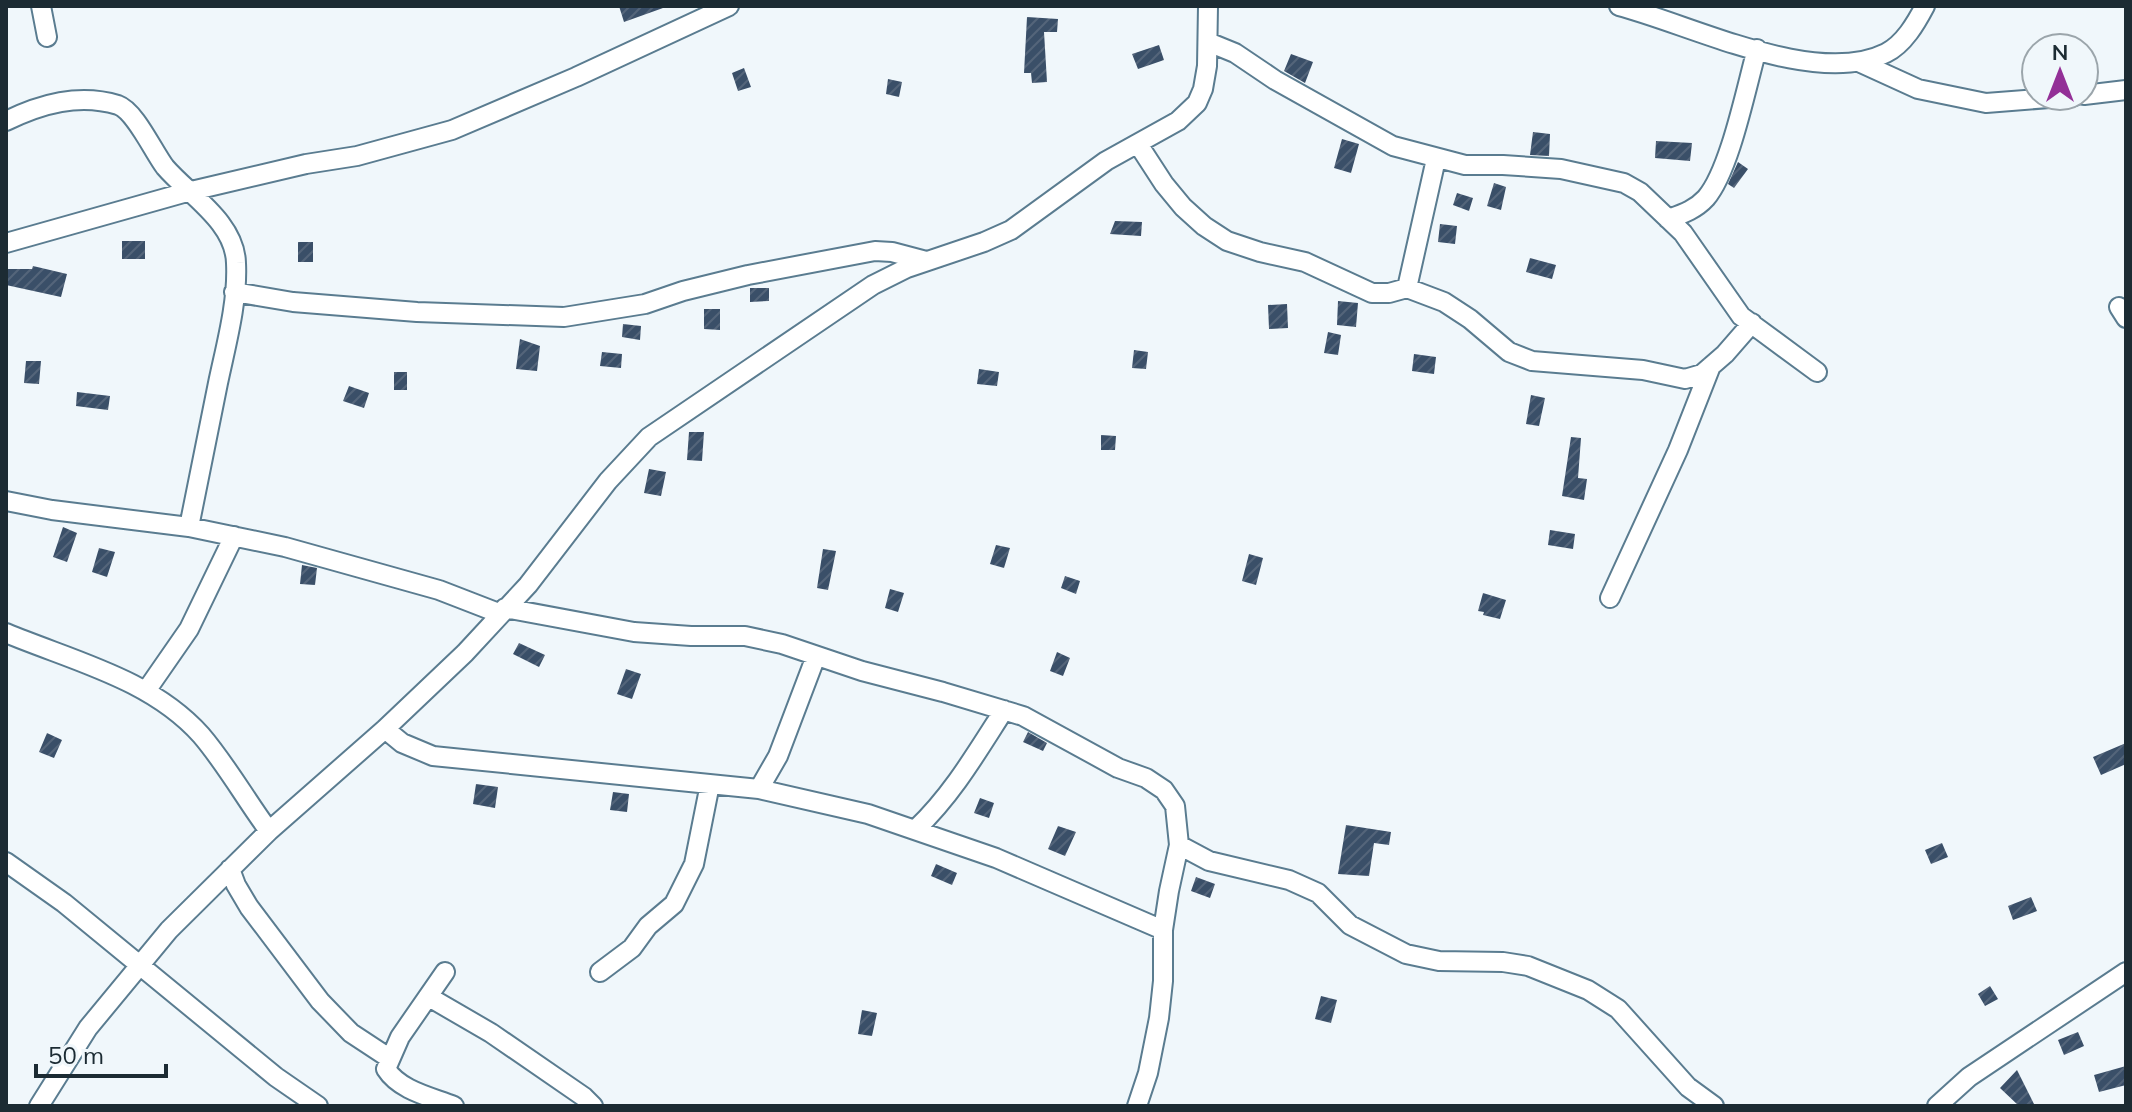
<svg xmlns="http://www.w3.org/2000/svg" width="2132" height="1112" viewBox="0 0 2132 1112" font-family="Mulish,sans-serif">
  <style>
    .building { fill: url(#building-hatch) }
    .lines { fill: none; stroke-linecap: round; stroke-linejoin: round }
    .street-casing { stroke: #5a7c90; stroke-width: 22 }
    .street { stroke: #fff; stroke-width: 18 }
  </style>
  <defs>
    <pattern id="building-hatch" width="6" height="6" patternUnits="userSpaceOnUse" patternTransform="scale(2)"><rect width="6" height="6" fill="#3a4f68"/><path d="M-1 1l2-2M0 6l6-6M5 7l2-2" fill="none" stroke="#54657a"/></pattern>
  </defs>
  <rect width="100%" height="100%" fill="#f0f7fb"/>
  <!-- building -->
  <path class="building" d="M 619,6 L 663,6 L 663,8 L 624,22 Z
    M 1027,17 L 1058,19 L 1057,32 L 1044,32 L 1047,82 L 1032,83 L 1031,73 L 1024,73 Z
    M 1159,45 L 1164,60 L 1138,69 L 1132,54 Z
    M 1291,54 L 1313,62 L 1305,83 L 1284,71 Z
    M 744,68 L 751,87 L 738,91 L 732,73 Z
    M 888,79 L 902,82 L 899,97 L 886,94 Z
    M 1533,132 L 1550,134 L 1549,156 L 1530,155 Z
    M 1342,139 L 1359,144 L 1351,173 L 1334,168 Z
    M 1656,141 L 1692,143 L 1690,161 L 1655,158 Z
    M 1738,162 L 1748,169 L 1734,188 L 1728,184 Z
    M 1494,183 L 1506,187 L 1501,210 L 1487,206 Z
    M 1457,193 L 1473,198 L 1469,211 L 1453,205 Z
    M 1115,221 L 1142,222 L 1141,236 L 1110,234 Z
    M 1440,224 L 1457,226 L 1455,244 L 1438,242 Z
    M 122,241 L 145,241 L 145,259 L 122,259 Z
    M 298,242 L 313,242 L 313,262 L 298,262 Z
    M 1530,258 L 1556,265 L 1552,279 L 1526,272 Z
    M 33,266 L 67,274 L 61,297 L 6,285 L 6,269 L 32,269 Z
    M 750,288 L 769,288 L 769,301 L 750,302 Z
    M 1338,301 L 1358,303 L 1356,327 L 1337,325 Z
    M 1287,304 L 1288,328 L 1269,329 L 1268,305 Z
    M 704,309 L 720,309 L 720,330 L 704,329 Z
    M 623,324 L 641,326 L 640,340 L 622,337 Z
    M 1328,332 L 1341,335 L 1338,355 L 1324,353 Z
    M 520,339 L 540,346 L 537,371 L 516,369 Z
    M 1134,350 L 1148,352 L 1146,369 L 1132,368 Z
    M 602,352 L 622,354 L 621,368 L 600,366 Z
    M 1414,354 L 1436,357 L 1434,374 L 1412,371 Z
    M 26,361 L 41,361 L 39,384 L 24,383 Z
    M 979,369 L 999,372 L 997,386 L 977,384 Z
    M 394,372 L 407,372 L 407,390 L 394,390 Z
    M 349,386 L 369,393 L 364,408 L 343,401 Z
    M 77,392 L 110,396 L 108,410 L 76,406 Z
    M 1531,395 L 1545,398 L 1539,426 L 1526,424 Z
    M 689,432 L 704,432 L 702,461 L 687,460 Z
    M 1101,435 L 1116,436 L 1115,450 L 1101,450 Z
    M 1571,437 L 1581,438 L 1578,478 L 1587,479 L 1584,500 L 1562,496 Z
    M 649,469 L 666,472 L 661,496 L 644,493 Z
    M 63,527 L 77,533 L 67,562 L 53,557 Z
    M 1550,530 L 1575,534 L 1573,549 L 1548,545 Z
    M 996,545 L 1010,548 L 1004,568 L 990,564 Z
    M 99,548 L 115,552 L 107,577 L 92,572 Z
    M 823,549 L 836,551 L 828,590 L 817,588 Z
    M 1249,554 L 1263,558 L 1256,585 L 1242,581 Z
    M 302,565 L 317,568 L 315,585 L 300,584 Z
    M 1065,576 L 1080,581 L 1076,594 L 1061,588 Z
    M 890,589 L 904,593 L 898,612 L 885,608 Z
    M 1483,593 L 1506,600 L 1500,619 L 1483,615 L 1484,612 L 1478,611 Z
    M 519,643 L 545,655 L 539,667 L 513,654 Z
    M 1057,652 L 1070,658 L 1063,676 L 1050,671 Z
    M 626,669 L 641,674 L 632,699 L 617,694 Z
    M 1028,732 L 1047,743 L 1043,751 L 1023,742 Z
    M 47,733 L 62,740 L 54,758 L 39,752 Z
    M 2126,743 L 2126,764 L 2101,775 L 2093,757 Z
    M 476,784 L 498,787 L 495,808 L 473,804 Z
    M 613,792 L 629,794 L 627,812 L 610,810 Z
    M 980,798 L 994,803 L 989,818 L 974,813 Z
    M 1346,825 L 1391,832 L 1389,845 L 1374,843 L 1369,876 L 1338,874 Z
    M 1058,826 L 1076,832 L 1065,856 L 1048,849 Z
    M 1942,843 L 1948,857 L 1931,864 L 1925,850 Z
    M 936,864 L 957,873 L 952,885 L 931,876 Z
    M 1196,877 L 1215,884 L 1210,898 L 1191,891 Z
    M 2031,897 L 2037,911 L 2013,920 L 2008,906 Z
    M 1990,986 L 1998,999 L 1985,1006 L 1978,994 Z
    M 1321,996 L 1337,1000 L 1331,1023 L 1315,1019 Z
    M 862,1010 L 877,1013 L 872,1036 L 858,1034 Z
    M 2078,1032 L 2084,1046 L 2064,1055 L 2058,1040 Z
    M 2126,1066 L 2126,1085 L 2099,1092 L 2094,1075 Z
    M 2017,1070 L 2035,1106 L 2019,1106 L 2000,1088 Z"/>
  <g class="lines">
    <defs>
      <path id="street" d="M 41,6 L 47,37
        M 1619,6 C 1692,25 1816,88 1886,53 C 1904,44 1916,23 1925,6
        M 1208,42 L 1235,53 L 1275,80 L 1393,146 L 1465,165 L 1503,165 L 1561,169 L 1624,183 L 1640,192 L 1683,233 L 1741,316 L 1817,372
        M 1861,63 L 1918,89 L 1986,103 L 2074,96
        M 2084,95 L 2126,90
        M 6,121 C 41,104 79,93 118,105 C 135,111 153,151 165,167 C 189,195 235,222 236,263 C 238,302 226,345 218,383 C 208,431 199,479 189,527
        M 1138,144 L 1164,184 L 1183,207 L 1204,226 L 1227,241 L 1260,252 L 1305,262 L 1372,293 L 1389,293 L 1407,288 L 1444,302 L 1470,319 L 1509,352 L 1532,361 L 1643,370 L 1685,379 L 1702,374 L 1725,354 L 1752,323
        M 1668,219 C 1682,214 1695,210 1706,198 C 1730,170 1746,88 1757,49
        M 6,243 L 187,192 L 306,164 L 357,156 L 452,130 L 576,77 L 729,6
        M 1407,288 L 1436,159
        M 234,292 L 293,302 L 417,312 L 564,317 L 645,304 L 683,291 L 748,275 L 875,251 L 892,252 L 926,261
        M 2119,307 L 2126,318
        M 6,501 L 52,510 L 189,527 L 285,547 L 439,590 L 501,614
        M 1610,598 L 1678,450 L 1711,366
        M 505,608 L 634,632 L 691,636 L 745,636 L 782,644 L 862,671 L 943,692 L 1023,716 L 1118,768 L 1146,778 L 1164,790 L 1175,806 L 1179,845 L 1169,891 L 1163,930 L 1163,981 L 1159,1018 L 1148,1073 L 1137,1106
        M 6,633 C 73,661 151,679 201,735 C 226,764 246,800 269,831
        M 146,691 L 189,629 L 234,536
        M 385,729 L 402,743 L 433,756 L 759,789 L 868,814 L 996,858 L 1163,930
        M 759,789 L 778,756 L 816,656
        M 916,829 C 952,795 977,752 1004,710
        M 1179,845 L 1209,861 L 1289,880 L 1318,893 L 1350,925 L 1406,954 L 1439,961 L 1503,962 L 1528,966 L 1588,990 L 1618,1009 L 1688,1087 L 1714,1106
        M 6,862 L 64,903 L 276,1077 L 318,1106
        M 230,869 L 236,885 L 249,907 L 320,1001 L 351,1033 L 389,1058
        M 445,972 L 400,1037 L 386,1069 C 400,1091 432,1097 454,1106
        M 600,972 L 632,948 L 648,926 L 674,904 L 694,864 L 710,784
        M 429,997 L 491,1033 L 584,1097 L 593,1106
        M 39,1106 L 88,1028 L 169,930 L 269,831 L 385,729 L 465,653 L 528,585 L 608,481 L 649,437 L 873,285 L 907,268 L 984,242 L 1011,230 L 1106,161 L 1178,121 L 1197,103 L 1203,89 L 1207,66 L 1208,6
        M 1937,1106 L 1969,1077 L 2126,972"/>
    </defs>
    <!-- street casing -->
    <use href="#street" class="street-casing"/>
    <!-- street -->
    <use href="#street" class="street"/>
  </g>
  <!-- border -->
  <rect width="2132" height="1112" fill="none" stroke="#1c2b33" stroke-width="16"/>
  <!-- north arrow -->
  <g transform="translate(2060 72)"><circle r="38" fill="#f0f7fb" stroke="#9ba5ab" stroke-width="2"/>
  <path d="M0-6L14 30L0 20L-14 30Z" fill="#933097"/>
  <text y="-12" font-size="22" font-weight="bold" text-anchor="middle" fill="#1c2b33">N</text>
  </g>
  <!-- scale -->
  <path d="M36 1064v12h130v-12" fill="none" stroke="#1c2b33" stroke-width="4"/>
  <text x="48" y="1064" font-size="24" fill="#1c2b33" stroke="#f0f7fb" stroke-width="6" paint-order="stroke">50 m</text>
</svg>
